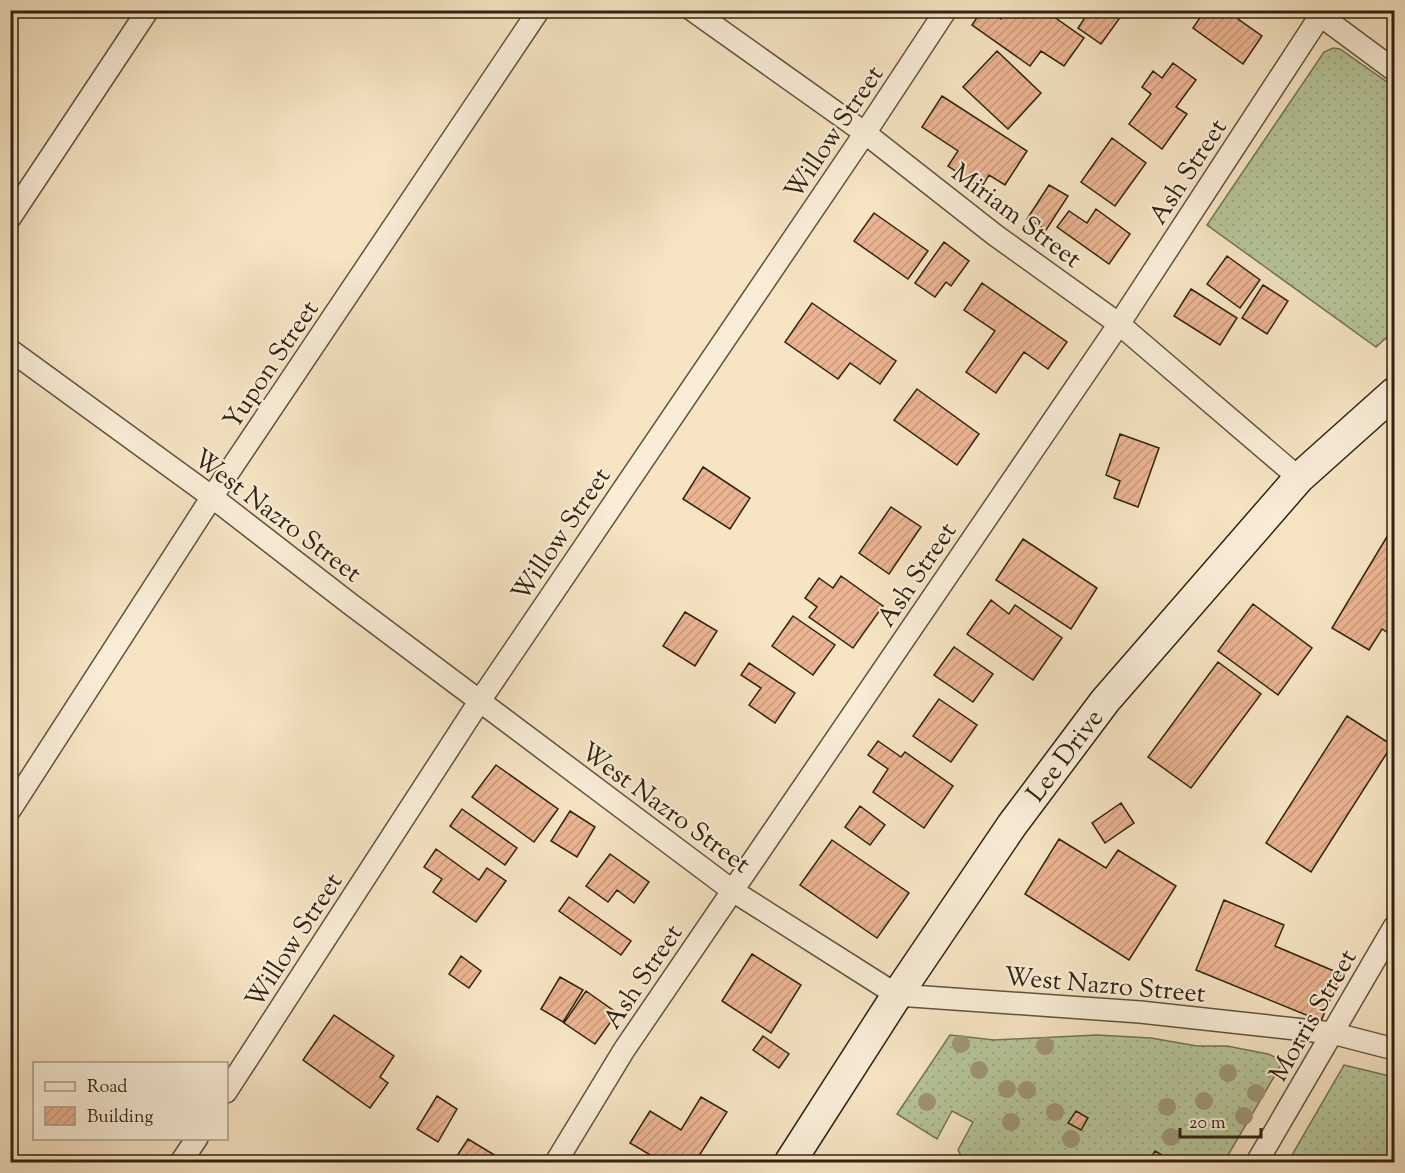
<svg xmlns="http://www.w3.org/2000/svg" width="1405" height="1173" viewBox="0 0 1405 1173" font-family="'Sorts Mill Goudy',serif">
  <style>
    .grass { fill: url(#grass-dots); stroke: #737455; stroke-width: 1.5 }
    .building { fill: url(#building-hatch); stroke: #302311; stroke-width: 1.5 }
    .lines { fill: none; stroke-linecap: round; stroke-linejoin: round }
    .minor-casing { stroke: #62533e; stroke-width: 24 }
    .secondary-casing { stroke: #302311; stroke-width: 33 }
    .minor { stroke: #f9edd8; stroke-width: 21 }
    .secondary { stroke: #f9edd8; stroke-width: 30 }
    .tree { fill: #9f9578 }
    .labels { text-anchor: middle; stroke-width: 4.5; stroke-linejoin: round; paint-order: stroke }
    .street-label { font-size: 26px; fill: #302311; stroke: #f9edd8 }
  </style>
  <defs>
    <pattern id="grass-dots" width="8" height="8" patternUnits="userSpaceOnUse" patternTransform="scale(1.5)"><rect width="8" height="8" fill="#b6c599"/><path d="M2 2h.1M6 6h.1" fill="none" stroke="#9da983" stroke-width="1.8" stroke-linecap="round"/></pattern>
    <pattern id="building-hatch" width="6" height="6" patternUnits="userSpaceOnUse" patternTransform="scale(1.5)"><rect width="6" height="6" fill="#ebb492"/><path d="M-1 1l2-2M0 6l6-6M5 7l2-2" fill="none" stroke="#ca9a7d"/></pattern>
  </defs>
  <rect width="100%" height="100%" fill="#f6e4c3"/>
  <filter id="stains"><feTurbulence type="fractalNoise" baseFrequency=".00333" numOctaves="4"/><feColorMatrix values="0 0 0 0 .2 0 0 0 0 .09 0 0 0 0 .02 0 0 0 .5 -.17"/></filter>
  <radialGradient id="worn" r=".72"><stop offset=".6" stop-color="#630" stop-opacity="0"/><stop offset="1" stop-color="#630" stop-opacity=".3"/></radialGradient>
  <!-- grass -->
  <path class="grass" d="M 1333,48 L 1340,49 L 1394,87 L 1394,331 L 1376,347 L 1207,225 L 1324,52 Z
    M 950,1035 L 994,1040 L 1097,1035 L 1151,1038 L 1197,1046 L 1227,1046 L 1268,1054 L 1277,1058 L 1281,1065 L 1224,1162 L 1019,1162 L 1006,1155 L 1001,1162 C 987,1162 965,1167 958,1150 L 973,1122 L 952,1111 L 937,1139 L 897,1114 Z
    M 1344,1065 L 1394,1077 L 1394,1162 L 1288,1162 Z"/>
  <!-- building -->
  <path class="building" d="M 982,10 L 988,10 L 1001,19 L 1007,10 L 1044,10 L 1084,38 L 1064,66 L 1041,51 L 1030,66 L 972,25 Z
    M 1090,10 L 1107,10 L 1119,19 L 1101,44 L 1078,28 Z
    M 1205,10 L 1244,10 L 1238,19 L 1262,36 L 1243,64 L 1193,28 Z
    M 997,51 L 1041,93 L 1008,129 L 963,87 Z
    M 1173,63 L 1196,80 L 1176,107 L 1187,114 L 1162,149 L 1129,124 L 1151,94 L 1142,87 L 1153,71 L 1162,78 Z
    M 942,96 L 1027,151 L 1005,185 L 989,175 L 981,188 L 948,166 L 958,151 L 922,127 Z
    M 1112,138 L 1146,163 L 1115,206 L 1081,182 Z
    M 1049,185 L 1068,196 L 1046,230 L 1027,219 Z
    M 1096,209 L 1130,234 L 1109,264 L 1057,227 L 1069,211 L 1087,223 Z
    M 874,213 L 928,251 L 908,279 L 854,241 Z
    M 944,242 L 969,261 L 951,286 L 946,282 L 935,297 L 915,283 Z
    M 1227,256 L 1260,280 L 1240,308 L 1207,284 Z
    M 982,283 L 1067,342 L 1048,369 L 1024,352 L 996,393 L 966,372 L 995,331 L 964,310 Z
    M 1263,285 L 1288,301 L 1267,334 L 1242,318 Z
    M 1191,289 L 1237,318 L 1220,345 L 1174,316 Z
    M 812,303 L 896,361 L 880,384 L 850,363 L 838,379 L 785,342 Z
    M 917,389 L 979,434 L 957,465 L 894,420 Z
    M 1120,434 L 1159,448 L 1138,507 L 1114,498 L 1120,481 L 1106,475 Z
    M 703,467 L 750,498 L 730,529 L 683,499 Z
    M 891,507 L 921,527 L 889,574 L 859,553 Z
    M 1394,525 L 1394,630 L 1391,635 L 1382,629 L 1369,650 L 1332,628 Z
    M 1023,539 L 1097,588 L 1071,629 L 996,580 Z
    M 841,576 L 883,606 L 853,648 L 809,617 L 817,607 L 805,598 L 819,578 L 833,588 Z
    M 991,600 L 1009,614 L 1015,605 L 1062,638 L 1033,680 L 967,634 Z
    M 1253,604 L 1312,648 L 1278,695 L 1218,651 Z
    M 685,612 L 717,631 L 695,666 L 663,646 Z
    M 793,616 L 835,645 L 813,675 L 772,646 Z
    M 954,647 L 993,674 L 973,702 L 934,675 Z
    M 1218,662 L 1261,694 L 1191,788 L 1148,757 Z
    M 749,663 L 795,693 L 775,723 L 749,705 L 761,688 L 741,675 Z
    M 939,699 L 977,725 L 951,762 L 913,736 Z
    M 1347,716 L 1392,745 L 1311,872 L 1266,843 Z
    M 878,741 L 901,757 L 905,752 L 953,786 L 924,828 L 873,792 L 888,769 L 868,755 Z
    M 496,765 L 558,809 L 534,842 L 472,797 Z
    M 1121,803 L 1134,823 L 1105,843 L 1092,823 Z
    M 860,806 L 885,825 L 870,845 L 845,827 Z
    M 462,809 L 517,848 L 505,865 L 450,826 Z
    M 570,811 L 595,827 L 577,857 L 551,841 Z
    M 1059,839 L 1106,868 L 1118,850 L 1176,886 L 1129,960 L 1025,894 Z
    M 832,840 L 909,893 L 877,938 L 800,885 Z
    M 436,849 L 479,880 L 487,868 L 506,881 L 476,922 L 433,892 L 442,879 L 424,867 Z
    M 610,854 L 649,882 L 634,903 L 617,890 L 608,902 L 586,886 Z
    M 569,897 L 631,941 L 621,955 L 559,911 Z
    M 1224,900 L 1284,925 L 1275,946 L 1341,974 L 1321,1021 L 1196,970 Z
    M 752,954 L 801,985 L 771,1033 L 722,1001 Z
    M 461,956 L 481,971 L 469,988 L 449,974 Z
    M 560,977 L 583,990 L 563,1022 L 541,1009 Z
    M 586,991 L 617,1013 L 595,1044 L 564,1023 Z
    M 334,1015 L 394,1056 L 380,1077 L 388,1083 L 370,1108 L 303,1060 Z
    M 763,1036 L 789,1054 L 779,1068 L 753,1050 Z
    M 437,1096 L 457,1109 L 438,1142 L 417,1129 Z
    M 701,1097 L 727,1112 L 695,1162 L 662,1162 L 630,1143 L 650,1111 L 681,1130 Z
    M 1076,1111 L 1088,1118 L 1081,1130 L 1068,1123 Z
    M 468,1139 L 506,1162 L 453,1162 Z
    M 1155,1151 L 1174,1162 L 1148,1162 Z"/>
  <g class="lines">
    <defs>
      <path id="minor" d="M 692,10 L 865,133 L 995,235 L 1119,324 L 1299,478
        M 1313,10 L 1394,70
        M 10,218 L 148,10
        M 10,350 L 212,497 L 349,603 L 733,891 L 897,995 L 1140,1012 L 1332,1033 L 1394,1049
        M 10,810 L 212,497 L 539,10
        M 226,1092 L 479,702 L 865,133 L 946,10
        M 181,1162 L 197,1138
        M 556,1162 L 624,1050 L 1119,324 L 1320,16
        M 1257,1162 L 1394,927"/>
      <path id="secondary" d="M 790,1162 L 897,995 L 1012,825 L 1105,701 L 1299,478 L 1394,393"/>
    </defs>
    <!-- minor casing -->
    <use href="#minor" class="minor-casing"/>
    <!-- secondary casing -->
    <use href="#secondary" class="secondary-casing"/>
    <!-- minor -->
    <use href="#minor" class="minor"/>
    <!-- secondary -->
    <use href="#secondary" class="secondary"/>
  </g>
  <!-- trees -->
  <g class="tree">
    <circle cx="961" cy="1044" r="9"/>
    <circle cx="1045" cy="1046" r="9"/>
    <circle cx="979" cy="1070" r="9"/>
    <circle cx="1228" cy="1073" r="9"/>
    <circle cx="1007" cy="1089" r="9"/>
    <circle cx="1027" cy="1090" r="9"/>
    <circle cx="1256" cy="1093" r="9"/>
    <circle cx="1204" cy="1101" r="9"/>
    <circle cx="927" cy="1102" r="9"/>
    <circle cx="1167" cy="1107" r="9"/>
    <circle cx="1055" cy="1112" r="9"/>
    <circle cx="1244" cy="1116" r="9"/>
    <circle cx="1011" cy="1122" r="9"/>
    <circle cx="1171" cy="1137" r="9"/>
    <circle cx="1071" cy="1139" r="9"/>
  </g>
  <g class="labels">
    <!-- street labels -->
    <g class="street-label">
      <text transform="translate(833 132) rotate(-56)" y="9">Willow Street</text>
      <text transform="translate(1187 171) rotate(-57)" y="9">Ash Street</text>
      <text transform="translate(1017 215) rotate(37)" y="9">Miriam Street</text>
      <text transform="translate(270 364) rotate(-56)" y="9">Yupon Street</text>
      <text transform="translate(278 515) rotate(37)" y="9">West Nazro Street</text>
      <text transform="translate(560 534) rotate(-56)" y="9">Willow Street</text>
      <text transform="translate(916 574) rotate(-56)" y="9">Ash Street</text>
      <text transform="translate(1064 755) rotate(-53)" y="9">Lee Drive</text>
      <text transform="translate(666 807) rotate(36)" y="9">West Nazro Street</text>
      <text transform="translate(293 940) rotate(-57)" y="9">Willow Street</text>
      <text transform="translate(642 976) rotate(-56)" y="9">Ash Street</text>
      <text transform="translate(1105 984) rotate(5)" y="9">West Nazro Street</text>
      <text transform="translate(1312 1015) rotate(-60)" y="9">Morris Street</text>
    </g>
  </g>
  <!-- margin -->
  <rect width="1405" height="1173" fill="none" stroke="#f6e4c3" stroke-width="36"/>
  <rect x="12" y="12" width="1381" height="1149" fill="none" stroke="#302311" stroke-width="3"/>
  <rect x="18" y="18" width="1369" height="1137" fill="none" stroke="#302311" stroke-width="1.5"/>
  <!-- legend -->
  <rect x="33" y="1062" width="195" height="78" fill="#f9edd8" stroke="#a99c88" stroke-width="1.5"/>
  <rect x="45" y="1082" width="30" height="9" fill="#f9edd8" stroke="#a99c88" stroke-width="1.5"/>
  <text x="87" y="1092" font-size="18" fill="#302311">Road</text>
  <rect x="45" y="1107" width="30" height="18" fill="url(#building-hatch)" stroke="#a99c88" stroke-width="1.5"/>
  <text x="87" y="1122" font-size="18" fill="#302311">Building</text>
  <!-- scale -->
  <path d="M1180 1128v9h81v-9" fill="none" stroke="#302311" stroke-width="3"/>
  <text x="1189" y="1128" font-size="18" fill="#302311" stroke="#f9edd8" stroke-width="4.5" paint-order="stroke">20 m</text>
  <rect width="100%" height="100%" filter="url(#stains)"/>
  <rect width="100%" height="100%" fill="url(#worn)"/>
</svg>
